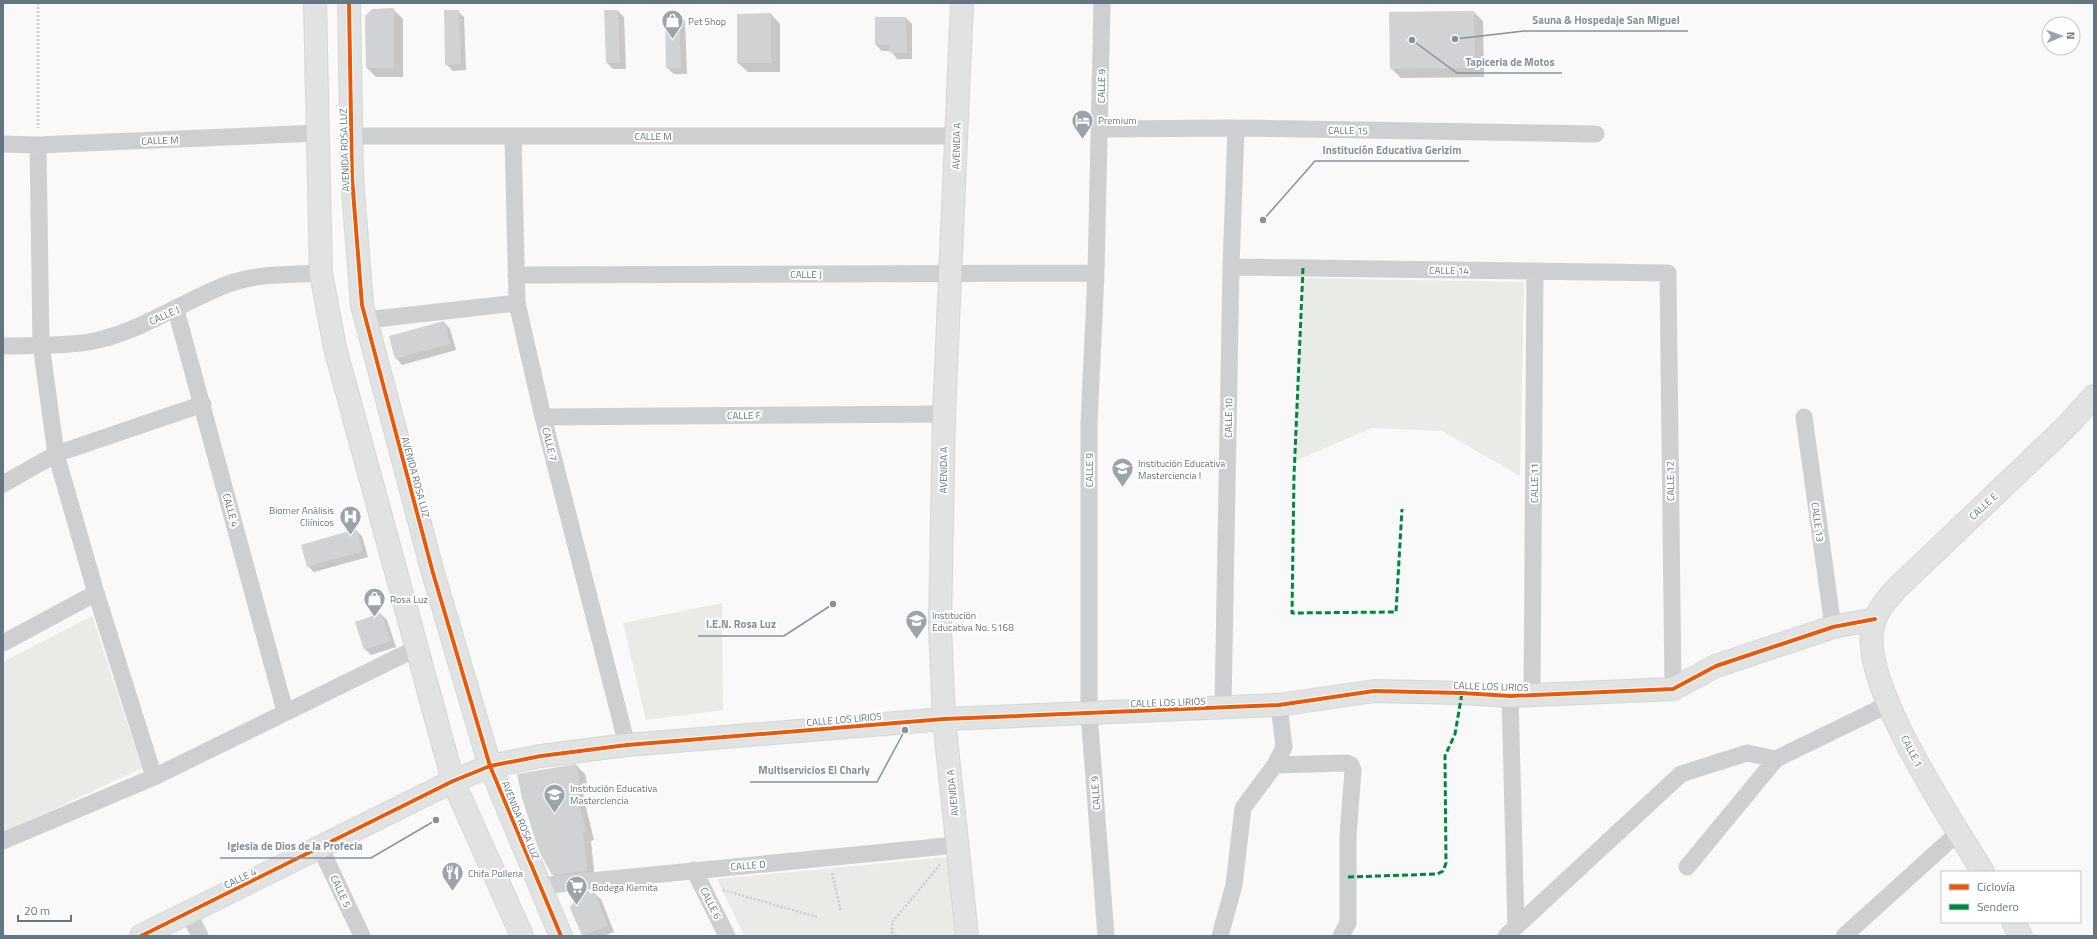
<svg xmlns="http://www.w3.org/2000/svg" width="2097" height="939" viewBox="0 0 2097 939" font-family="'Titillium Web',sans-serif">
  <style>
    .green { fill: #e8ebe6 }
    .shadow { fill: #0003 }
    .building { fill: #d0d2d3 }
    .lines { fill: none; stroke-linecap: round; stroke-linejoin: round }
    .secondary-casing { stroke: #d5d6d7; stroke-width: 24 }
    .path { stroke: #cbcccd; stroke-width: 2.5; stroke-dasharray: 2 2; stroke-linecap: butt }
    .street { stroke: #cecfd0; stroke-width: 17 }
    .secondary { stroke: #e1e2e2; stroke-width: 22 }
    .quiet { stroke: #00873e; stroke-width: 3; stroke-dasharray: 6 3; stroke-linecap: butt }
    .cycleway-casing { stroke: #fff; stroke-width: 6 }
    .cycleway { stroke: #e8590c; stroke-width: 4 }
    .labels { text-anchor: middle; stroke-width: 4; stroke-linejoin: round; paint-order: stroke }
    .poi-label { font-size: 10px; fill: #657683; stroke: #fff; text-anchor: start }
    .street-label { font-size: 10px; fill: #657683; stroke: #fff }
    .leader { fill: none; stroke: #84929c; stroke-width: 1.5 }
    .callout-dot { fill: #84929c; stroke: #fff; stroke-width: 1.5 }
    .callout-label { font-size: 11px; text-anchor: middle; font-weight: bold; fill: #84929c; stroke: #fff; stroke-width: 4; stroke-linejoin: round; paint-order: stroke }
  </style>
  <rect width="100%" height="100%" fill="#f9f9f9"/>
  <!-- green -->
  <path class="green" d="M 1303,278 L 1524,282 L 1520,476 L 1442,431 L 1372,428 L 1295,461 Z
    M 722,603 L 723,710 L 646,720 L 623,623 Z
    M 92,616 L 142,768 L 3,833 L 3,662 Z
    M 948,857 L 959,936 L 744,936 L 717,879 Z"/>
  <!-- shadow -->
  <path class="shadow" d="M 393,9 L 403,19 L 403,77 L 376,77 L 367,68 Z
    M 458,11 L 464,17 L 466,70 L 453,71 L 446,64 Z
    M 618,11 L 624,17 L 626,69 L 613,69 L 607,63 Z
    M 1474,12 L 1483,21 L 1484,77 L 1401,78 L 1391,68 Z
    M 771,14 L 780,24 L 780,72 L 748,72 L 738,63 Z
    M 666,15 L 679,15 L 685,21 L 687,74 L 674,74 L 667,68 Z
    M 906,18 L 912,24 L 912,59 L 897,59 L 891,51 L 882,51 L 876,45 Z
    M 444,322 L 450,329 L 456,350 L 402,365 L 396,358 Z
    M 356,530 L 362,536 L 368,557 L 314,572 L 308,566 Z
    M 381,614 L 387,620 L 396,647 L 371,655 L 365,649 Z
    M 576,765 L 585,774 L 589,792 L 583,795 L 594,840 L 591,841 L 595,880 L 561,883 L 552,874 Z
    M 589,892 L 591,894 L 594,893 L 601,899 L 614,932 L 604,936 L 583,936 L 572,908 Z"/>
  <!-- building -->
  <path class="building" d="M 394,8 L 394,68 L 366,68 L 365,16 L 372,9 Z
    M 444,10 L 459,10 L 461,64 L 445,65 Z
    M 604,10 L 618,10 L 620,63 L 606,63 Z
    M 1474,11 L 1475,68 L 1390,69 L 1389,12 Z
    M 771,13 L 771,63 L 737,63 L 737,14 Z
    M 665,14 L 679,14 L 681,68 L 666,68 Z
    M 875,17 L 906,17 L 907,53 L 890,53 L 890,45 L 875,45 Z
    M 444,321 L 450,344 L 395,359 L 389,336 Z
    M 356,529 L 363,551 L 307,567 L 301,545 Z
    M 381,613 L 391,641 L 364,650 L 355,622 Z
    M 576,764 L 580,783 L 574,786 L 586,831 L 583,832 L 587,871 L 552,875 L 539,851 L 522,798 L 517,774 Z
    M 589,891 L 590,894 L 595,892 L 608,926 L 582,936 L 570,908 L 579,892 Z"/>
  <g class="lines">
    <defs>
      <path id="secondary" d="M 315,3 L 321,273 L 335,348 L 453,781 L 522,936
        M 349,3 L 352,178 L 362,305 L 433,573 L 490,766 L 561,936
        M 962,3 L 944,414 L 940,627 L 944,719 L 967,936
        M 1983,872 C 1952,821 1864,690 1872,632 C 1874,614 1885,601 1897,588 L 2067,426 L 2094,396
        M 2013,922 L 2021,936
        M 141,936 L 453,781 L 490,766 L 541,756 L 627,745 L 944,719 L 1279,705 L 1374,691 L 1462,693 L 1510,696 L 1673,689 L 1716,666 L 1833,627 L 1875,619"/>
    </defs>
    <!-- secondary casing -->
    <use href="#secondary" class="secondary-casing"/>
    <!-- path -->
    <path class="path" d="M 38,3 L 38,128
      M 832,873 L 841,912
      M 723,890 L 817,917
      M 896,936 L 892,932 L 893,921 L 940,865"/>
    <!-- street -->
    <path class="street" d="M 1102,3 L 1096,273 L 1089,424 L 1089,713 L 1106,936
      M 1101,129 L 1236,128 L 1596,134
      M 351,136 L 956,136
      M 513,136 L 517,303 L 543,417 L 627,745
      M 3,144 L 38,145 L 318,133
      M 38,145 L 41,344 L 56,454 L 96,593 L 154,777
      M 1231,267 L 1668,273 L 1673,689
      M 516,275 L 1096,273
      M 176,310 L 285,711
      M 366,320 L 517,303
      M 3,346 C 34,345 77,347 106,338 C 149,326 186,300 228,284 C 257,273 291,275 321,273
      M 543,417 L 944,414
      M 1804,417 L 1833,627
      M 3,484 L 56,454 L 203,404
      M 3,643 L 96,593
      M 1532,695 L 1535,271
      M 1510,696 L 1516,927
      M 1223,707 L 1231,267 L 1236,128
      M 1275,765 L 1346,763 L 1351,765 L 1353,770 L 1348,836 L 1348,923 L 1341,936
      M 3,841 L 154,777 L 417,648
      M 320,847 L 362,936
      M 1687,867 L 1776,759 L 1889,704
      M 694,870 L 727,936
      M 539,886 L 957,845
      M 188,912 L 200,936
      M 1220,936 L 1234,885 L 1243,808 L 1275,765 L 1284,747 L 1279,705
      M 1506,936 L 1681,774 L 1747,753 L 1776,759
      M 1844,936 L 1959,832"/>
    <!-- secondary -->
    <use href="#secondary" class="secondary"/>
    <!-- quiet -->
    <path class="quiet" d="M 1303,268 L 1294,476 L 1292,613 L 1396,612 L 1402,509
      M 1348,877 L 1437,874 L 1443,871 L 1446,863 L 1445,756 L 1455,734 L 1462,693"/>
    <defs>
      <path id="cycleway" d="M 349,3 L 352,178 L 362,305 L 433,573 L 490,766 L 561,936
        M 141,936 L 453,781 L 490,766 L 541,756 L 627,745 L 944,719 L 1279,705 L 1374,691 L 1462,693 L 1510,696 L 1673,689 L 1716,666 L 1833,627 L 1875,619"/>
    </defs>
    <!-- cycleway casing -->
    <use href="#cycleway" class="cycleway-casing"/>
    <!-- cycleway -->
    <use href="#cycleway" class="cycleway"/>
  </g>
  <!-- icons -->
  <defs>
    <symbol id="shop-pin" viewBox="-11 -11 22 30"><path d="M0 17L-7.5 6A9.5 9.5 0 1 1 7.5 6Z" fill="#99a4ac" stroke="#fff"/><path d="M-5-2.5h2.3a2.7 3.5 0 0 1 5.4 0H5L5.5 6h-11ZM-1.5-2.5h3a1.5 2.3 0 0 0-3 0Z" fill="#fff"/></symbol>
    <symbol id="hotel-pin" viewBox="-11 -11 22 30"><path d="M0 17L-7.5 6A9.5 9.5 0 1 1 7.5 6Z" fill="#99a4ac" stroke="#fff"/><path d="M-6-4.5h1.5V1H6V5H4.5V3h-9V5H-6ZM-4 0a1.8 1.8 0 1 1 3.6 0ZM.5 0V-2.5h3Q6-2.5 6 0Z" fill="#fff"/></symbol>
    <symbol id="school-pin" viewBox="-11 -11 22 30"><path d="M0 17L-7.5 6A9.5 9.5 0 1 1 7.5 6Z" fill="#99a4ac" stroke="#fff"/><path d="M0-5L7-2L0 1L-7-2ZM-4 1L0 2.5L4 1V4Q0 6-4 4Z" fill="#fff"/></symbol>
    <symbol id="hospital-pin" viewBox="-11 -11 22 30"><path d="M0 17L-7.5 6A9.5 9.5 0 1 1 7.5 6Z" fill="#99a4ac" stroke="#fff"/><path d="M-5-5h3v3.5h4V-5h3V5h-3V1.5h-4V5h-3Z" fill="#fff"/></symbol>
    <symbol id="restaurant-pin" viewBox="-11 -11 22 30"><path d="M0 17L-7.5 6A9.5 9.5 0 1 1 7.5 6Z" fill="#99a4ac" stroke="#fff"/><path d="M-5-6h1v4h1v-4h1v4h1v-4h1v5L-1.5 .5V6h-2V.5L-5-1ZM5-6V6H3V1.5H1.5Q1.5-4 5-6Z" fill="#fff"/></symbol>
    <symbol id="supermarket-pin" viewBox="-11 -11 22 30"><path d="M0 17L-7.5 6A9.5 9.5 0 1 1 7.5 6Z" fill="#99a4ac" stroke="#fff"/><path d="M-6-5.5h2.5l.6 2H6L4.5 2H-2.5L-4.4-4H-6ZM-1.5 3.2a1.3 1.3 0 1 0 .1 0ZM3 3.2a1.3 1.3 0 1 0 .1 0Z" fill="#fff"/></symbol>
  </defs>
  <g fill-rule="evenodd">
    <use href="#shop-pin" x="660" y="8" width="25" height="34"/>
    <use href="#hotel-pin" x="1070" y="108" width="25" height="34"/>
    <use href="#school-pin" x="1110" y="456" width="25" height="34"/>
    <use href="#hospital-pin" x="338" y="504" width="25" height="34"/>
    <use href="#shop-pin" x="362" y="586" width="25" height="34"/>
    <use href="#school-pin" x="904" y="608" width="25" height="34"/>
    <use href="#school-pin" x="542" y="782" width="25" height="34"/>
    <use href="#restaurant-pin" x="440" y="860" width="25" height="34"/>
    <use href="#supermarket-pin" x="564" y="874" width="25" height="34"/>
  </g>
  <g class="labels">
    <!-- poi labels -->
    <g class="poi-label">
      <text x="688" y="25">Pet Shop</text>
      <text x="1098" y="124">Premium</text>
      <text x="1138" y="467">Institución Educativa<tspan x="1138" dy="12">Masterciencia I</tspan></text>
      <text x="334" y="514" text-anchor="end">Biomer Análisis<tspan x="334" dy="12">Cliínicos</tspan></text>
      <text x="390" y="603">Rosa Luz</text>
      <text x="932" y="619">Institución<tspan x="932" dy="12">Educativa No. 5168</tspan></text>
      <text x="570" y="792">Institución Educativa<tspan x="570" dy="12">Masterciencia</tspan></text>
      <text x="468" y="877">Chifa Polleria</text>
      <text x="592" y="891">Bodega Kiemita</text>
    </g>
    <!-- street labels -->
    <g class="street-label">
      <text transform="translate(1101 86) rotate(-89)" y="4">CALLE 9</text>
      <text transform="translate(1348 130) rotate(1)" y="4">CALLE 15</text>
      <text x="653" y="140">CALLE M</text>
      <text transform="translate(160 140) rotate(-2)" y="4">CALLE M</text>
      <text transform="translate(956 146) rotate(-88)" y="4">AVENIDA A</text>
      <text transform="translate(344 150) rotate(-92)" y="4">AVENIDA ROSA LUZ</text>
      <text transform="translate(1449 270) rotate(1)" y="4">CALLE 14</text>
      <text x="806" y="278">CALLE J</text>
      <text transform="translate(164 315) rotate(-25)" y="4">CALLE J</text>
      <text transform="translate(744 415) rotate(-1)" y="4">CALLE F</text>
      <text transform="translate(1228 418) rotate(-89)" y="4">CALLE 10</text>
      <text transform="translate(550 444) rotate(76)" y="4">CALLE 7</text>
      <text transform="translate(943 470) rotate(-89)" y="4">AVENIDA A</text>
      <text transform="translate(1089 470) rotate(-90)" y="4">CALLE 9</text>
      <text transform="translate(416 477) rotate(75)" y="4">AVENIDA ROSA LUZ</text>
      <text transform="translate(1670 481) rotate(-91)" y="4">CALLE 12</text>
      <text transform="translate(1534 483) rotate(-90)" y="4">CALLE 11</text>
      <text transform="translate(1983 506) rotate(-43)" y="4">CALLE E</text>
      <text transform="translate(231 510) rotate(75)" y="4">CALLE 4</text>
      <text transform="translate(1818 522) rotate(82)" y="4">CALLE 13</text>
      <text transform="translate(1491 686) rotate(2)" y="4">CALLE LOS LIRIOS</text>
      <text transform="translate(1168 702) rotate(-2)" y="4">CALLE LOS LIRIOS</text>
      <text transform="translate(844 719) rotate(-5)" y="4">CALLE LOS LIRIOS</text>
      <text transform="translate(1912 751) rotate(63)" y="4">CALLE 1</text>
      <text transform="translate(952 793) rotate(-96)" y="4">AVENIDA A</text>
      <text transform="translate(1095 793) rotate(-94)" y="4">CALLE 9</text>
      <text transform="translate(521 820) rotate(68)" y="4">AVENIDA ROSA LUZ</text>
      <text transform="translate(748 865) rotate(-5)" y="4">CALLE D</text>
      <text transform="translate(240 878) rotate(-26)" y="4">CALLE 4</text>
      <text transform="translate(341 891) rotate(65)" y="4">CALLE 5</text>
      <text transform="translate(711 903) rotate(63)" y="4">CALLE 6</text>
    </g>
  </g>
  <!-- callouts -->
  <path class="leader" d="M1455 39L1524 31H1688M1412 40L1457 73H1562M1263 220L1315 161H1469M833 604L784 636H698M905 730L877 782H750M436 820L371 858H220"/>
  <g class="callout-dot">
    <circle cx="1455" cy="39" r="4"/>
    <circle cx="1412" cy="40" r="4"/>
    <circle cx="1263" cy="220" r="4"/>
    <circle cx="833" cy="604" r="4"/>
    <circle cx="905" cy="730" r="4"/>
    <circle cx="436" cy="820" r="4"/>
  </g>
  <g class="callout-label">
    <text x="1606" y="24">Sauna &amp; Hospedaje San Miguel</text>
    <text x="1510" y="66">Tapiceria de Motos</text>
    <text x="1392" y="154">Institución Educativa Gerizim</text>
    <text x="741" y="628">I.E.N. Rosa Luz</text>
    <text x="814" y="774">Multiservicios El Charly</text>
    <text x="295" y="850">Iglesia de Dios de la Profecia</text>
  </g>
  <!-- border -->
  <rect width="2097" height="939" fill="none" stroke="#657683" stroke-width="8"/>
  <!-- legend -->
  <rect x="1941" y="871" width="140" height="52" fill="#ffffff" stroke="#c1c8cd"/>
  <rect x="1949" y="884" width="20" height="6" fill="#e8590c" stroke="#c1c8cd"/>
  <text x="1977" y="891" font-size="12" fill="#657683">Ciclovía</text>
  <rect x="1949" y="904" width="20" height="6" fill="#00873e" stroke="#c1c8cd"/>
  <text x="1977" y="911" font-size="12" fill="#657683">Sendero</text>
  <!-- north arrow -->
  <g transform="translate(2061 36) rotate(88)"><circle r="19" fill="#ffffff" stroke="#c1c8cd"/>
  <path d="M0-3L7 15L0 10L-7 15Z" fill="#99a4ac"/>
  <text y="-6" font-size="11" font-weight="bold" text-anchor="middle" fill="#657683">N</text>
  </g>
  <!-- scale -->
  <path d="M18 915v6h53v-6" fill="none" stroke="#657683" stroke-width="2"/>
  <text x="24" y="915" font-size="12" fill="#657683" stroke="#ffffff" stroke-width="3" paint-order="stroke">20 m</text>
</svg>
